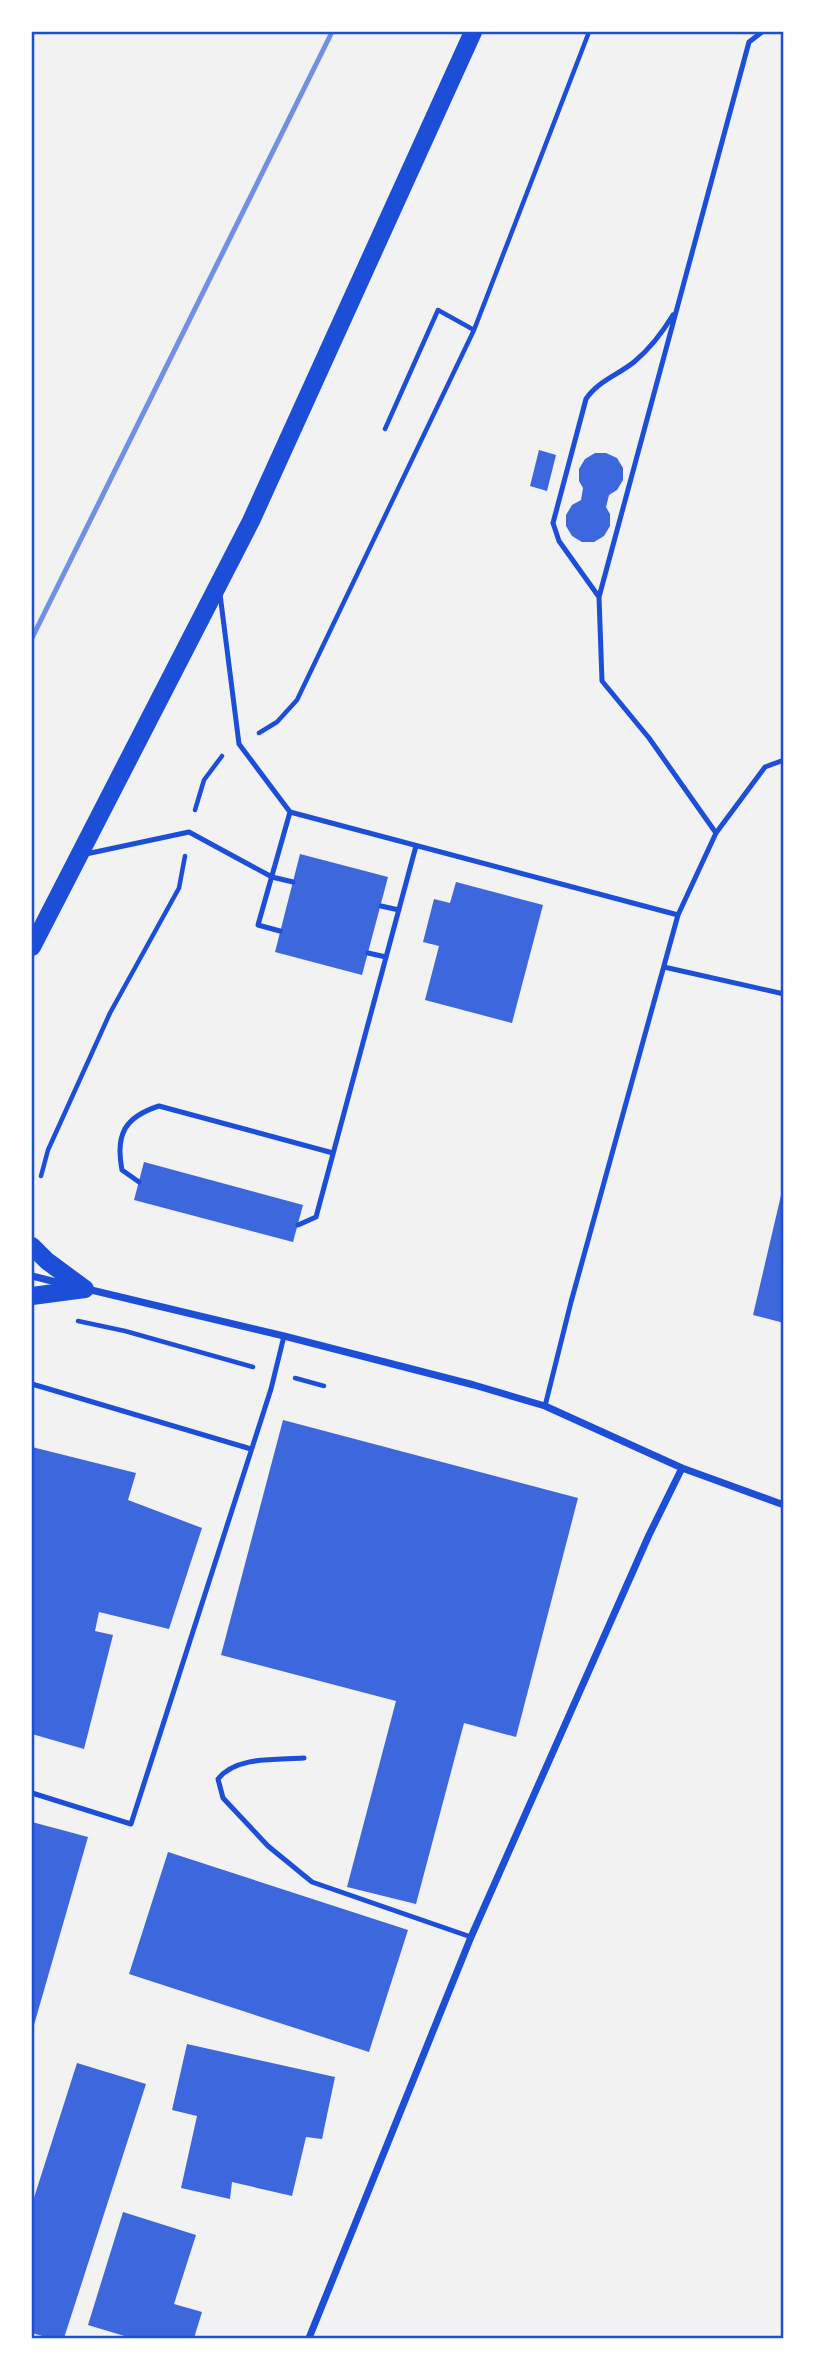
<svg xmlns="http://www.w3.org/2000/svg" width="815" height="2370" viewBox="0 0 815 2370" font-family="'Golos Text',sans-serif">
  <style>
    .building { fill: #3d67dc }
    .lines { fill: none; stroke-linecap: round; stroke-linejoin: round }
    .path { stroke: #1d4ed8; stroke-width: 4.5 }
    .service { stroke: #1d4ed8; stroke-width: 5 }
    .minor { stroke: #1d4ed8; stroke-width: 7 }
    .primary { stroke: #1d4ed8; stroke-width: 18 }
    .rail { stroke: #7290e2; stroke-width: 5 }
    .neatline { fill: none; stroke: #1d4ed8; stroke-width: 2.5 }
  </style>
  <rect width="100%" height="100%" fill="#f2f2f2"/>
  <!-- building -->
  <path class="building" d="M 539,450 L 556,455 L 547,491 L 530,486 Z
    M 595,453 L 606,453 L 617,458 L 623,468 L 623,480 L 617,490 L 609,495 L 606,507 L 610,514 L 610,526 L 604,536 L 594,542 L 582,542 L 572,536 L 566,526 L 566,515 L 572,505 L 581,500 L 583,488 L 579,481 L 579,469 L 585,459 Z
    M 300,854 L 388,877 L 362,975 L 275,952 Z
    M 456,882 L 543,905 L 512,1023 L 425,1000 L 439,946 L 423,942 L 434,899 L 450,903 Z
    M 144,1162 L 303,1205 L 293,1242 L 134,1200 Z
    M 782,1191 L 784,1191 L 784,1323 L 753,1315 Z
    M 283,1420 L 578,1498 L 516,1737 L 464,1723 L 416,1904 L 347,1887 L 396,1701 L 221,1655 Z
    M 32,1447 L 136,1473 L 128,1500 L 202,1528 L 169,1629 L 99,1612 L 95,1631 L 113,1635 L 84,1749 L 32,1734 Z
    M 32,1822 L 88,1837 L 32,2032 Z
    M 168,1852 L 408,1930 L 369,2052 L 129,1974 Z
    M 187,2044 L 335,2077 L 322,2139 L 306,2137 L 292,2196 L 232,2182 L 230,2199 L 181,2188 L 197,2116 L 172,2110 Z
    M 77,2063 L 146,2084 L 64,2338 L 49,2338 L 32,2333 L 32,2204 Z
    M 123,2212 L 196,2235 L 174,2304 L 202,2312 L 194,2338 L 131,2338 L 88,2325 Z"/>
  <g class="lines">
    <!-- path -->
    <path class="path" d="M 385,429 L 438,310 L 474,330
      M 259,733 L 277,722 L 297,700 L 474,330 L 589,32
      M 195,810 L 204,780 L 222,756
      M 41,1176 L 48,1150 L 110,1013 L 179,888 L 185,856
      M 78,1321 L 125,1331 L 253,1367
      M 295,1378 L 324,1386"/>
    <!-- service -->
    <path class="service" d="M 220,594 L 239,744 L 290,812 L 678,915
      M 599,597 L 559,541 L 553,523 L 586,399 C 598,381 618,375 634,362 C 651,348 662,333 673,315
      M 716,833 L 649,738 L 602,681 L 599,597 L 749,42 L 762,32
      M 86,854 L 189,832 L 272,877 L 293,882
      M 381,906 L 399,910
      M 280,931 L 258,925 L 290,812
      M 368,953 L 386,957
      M 664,967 L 784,994
      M 139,1182 L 122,1170 C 115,1134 125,1117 159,1106 L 333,1153
      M 298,1225 L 316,1217 L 416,846
      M 32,1384 L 251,1449
      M 545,1406 L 571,1302 L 678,915 L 716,833 L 765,767 L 784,760
      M 304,1758 C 276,1760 236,1756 218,1779 L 223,1798 L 268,1846 L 312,1882 L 471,1937
      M 32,1793 L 131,1824 L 271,1389 L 284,1336"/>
    <!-- minor -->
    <path class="minor" d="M 32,1276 L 68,1285
      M 87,1289 L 284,1336 L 474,1385 L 545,1406 L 682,1468 L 784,1505
      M 309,2338 L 471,1937 L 649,1535 L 682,1468"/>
    <!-- primary -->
    <path class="primary" d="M 32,947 L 251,521 L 473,32
      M 32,1246 L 47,1261 L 85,1289
      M 32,1296 L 85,1289"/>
    <!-- rail -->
    <path class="rail" d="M 32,638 L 332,32"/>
  </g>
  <!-- border -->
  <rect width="815" height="2370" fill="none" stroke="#ffffff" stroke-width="66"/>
  <rect x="33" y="33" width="749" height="2304" class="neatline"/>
</svg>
